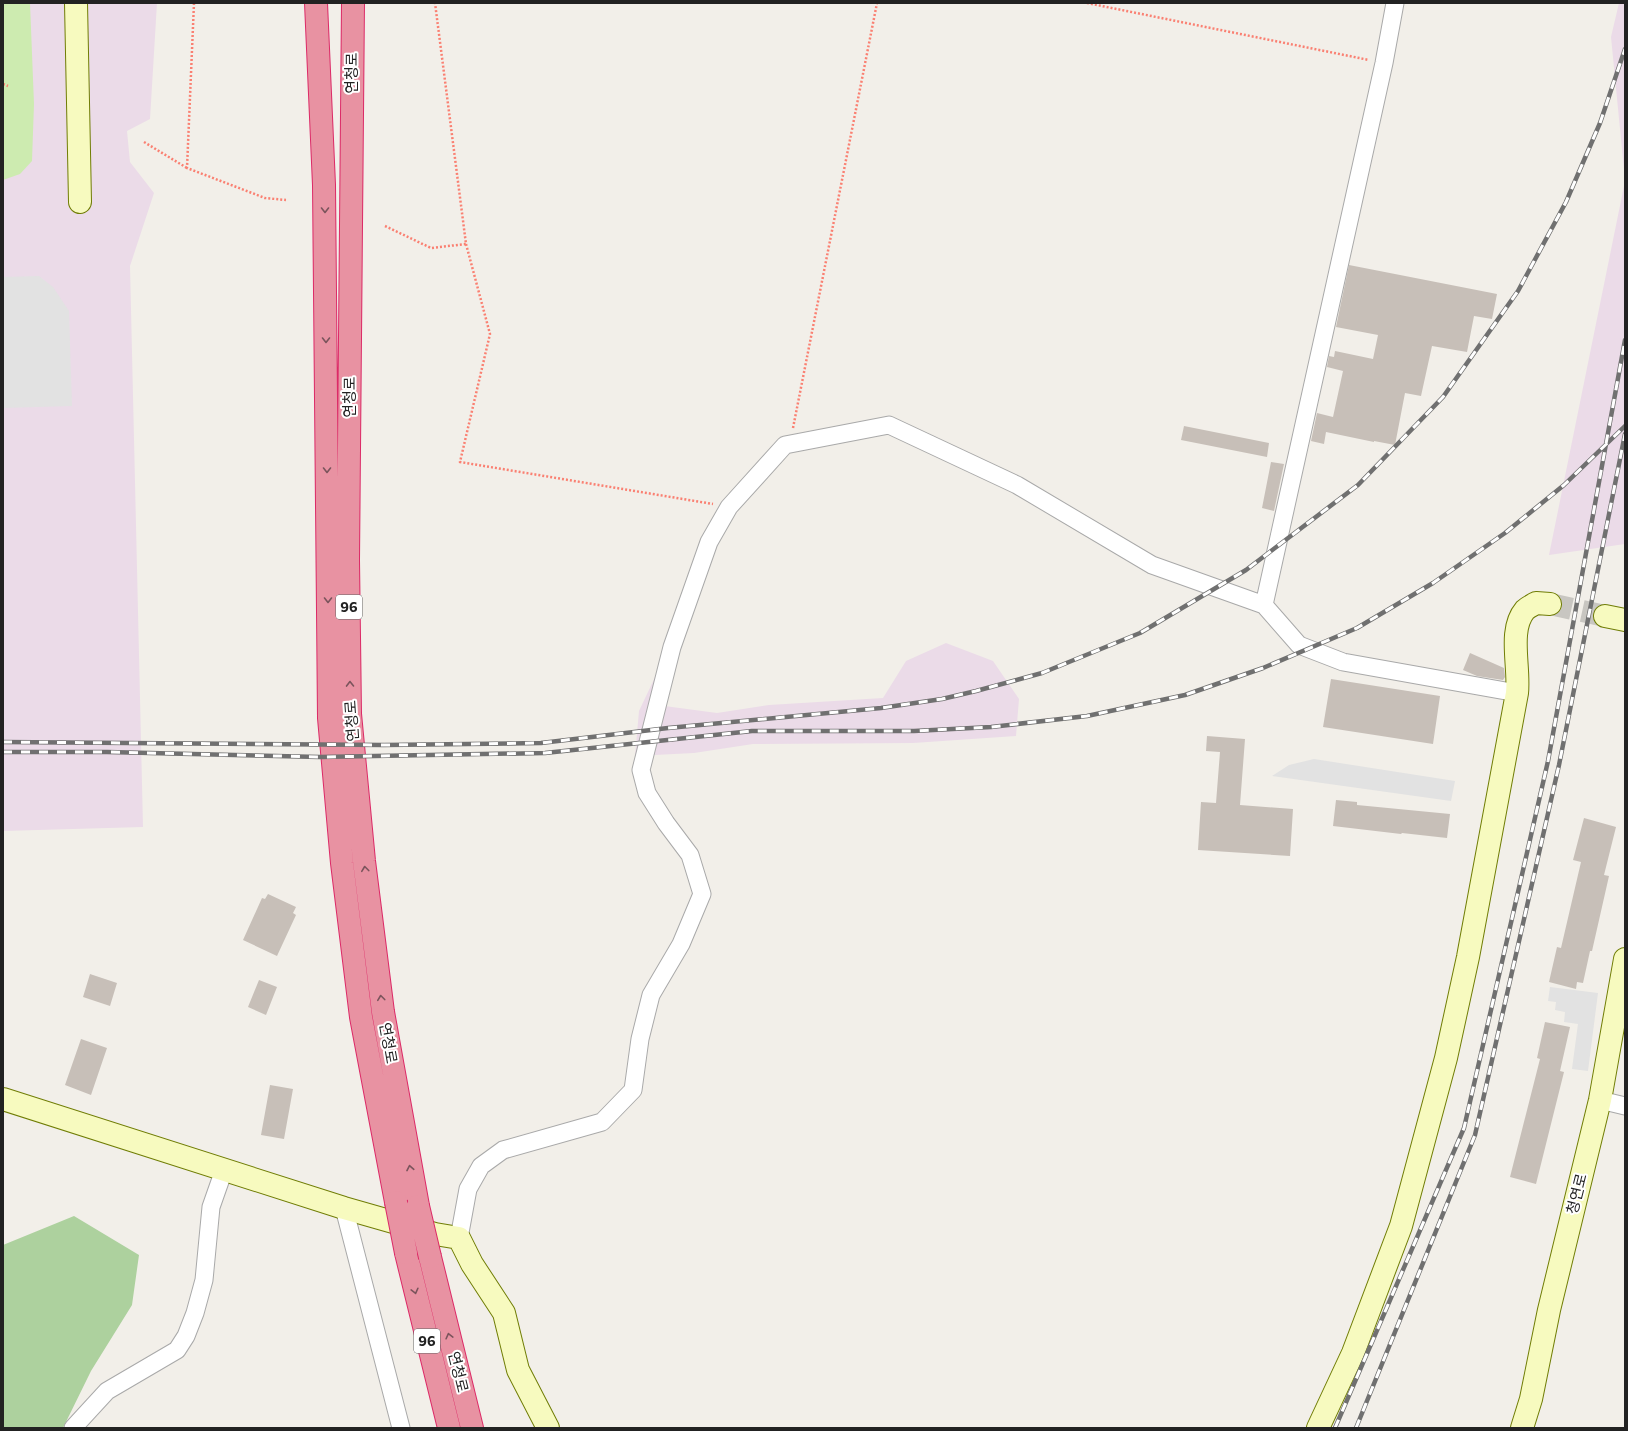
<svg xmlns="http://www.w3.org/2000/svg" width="1628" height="1431" viewBox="0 0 1628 1431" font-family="Commissioner,'Noto Sans KR',sans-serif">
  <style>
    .industrial { fill: #ebdbe8 }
    .grass { fill: #cdebb0 }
    .forest { fill: #add19e }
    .parking { fill: #e2e2e2 }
    .building { fill: #c7bfb8 }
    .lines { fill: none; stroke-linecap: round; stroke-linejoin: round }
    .secondary-tunnel { stroke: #c8c6c1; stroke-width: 22; stroke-dasharray: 22 11; stroke-linecap: butt }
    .street-casing { stroke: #a9a9a9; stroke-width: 19 }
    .secondary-casing { stroke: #707d05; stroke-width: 24 }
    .highway-casing { stroke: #dc2a67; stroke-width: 24 }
    .path { stroke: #fa8072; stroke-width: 2.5; stroke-dasharray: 2 2; stroke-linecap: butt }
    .street { stroke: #fff; stroke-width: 17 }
    .secondary { stroke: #f7fabf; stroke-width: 22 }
    .highway { stroke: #e892a2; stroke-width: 22 }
    .rail-casing { stroke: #707070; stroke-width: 4.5 }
    .rail { stroke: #fff; stroke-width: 3; stroke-dasharray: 9; stroke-linecap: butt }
    .highway-bridge-casing { stroke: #dc2a67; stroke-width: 24; stroke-linecap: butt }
    .highway-bridge { stroke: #e892a2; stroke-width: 22 }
    .oneway { stroke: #7b545c }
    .labels { text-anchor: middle; stroke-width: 4; stroke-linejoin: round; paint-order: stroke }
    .shield { fill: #fff; stroke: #646464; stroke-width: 1 }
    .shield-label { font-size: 14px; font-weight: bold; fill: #222 }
    .street-label { font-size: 15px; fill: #222; stroke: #fff }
  </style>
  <rect width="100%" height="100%" fill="#f2efe9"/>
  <!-- industrial -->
  <path class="industrial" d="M 3,3 L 157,3 L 150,119 L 127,131 L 130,162 L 154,193 L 130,266 L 143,827 L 3,831 Z
    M 1619,3 L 1625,3 L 1625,180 L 1611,37 Z
    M 1625,181 L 1625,544 L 1549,555 Z
    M 946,643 L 993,661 L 1019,699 L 1016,736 L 913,743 L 753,744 L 694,753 L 635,756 L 639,711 L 656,675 L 671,678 L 657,705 L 717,713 L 769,705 L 883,698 L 906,661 Z"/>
  <!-- grass -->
  <path class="grass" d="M 3,3 L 30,3 L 34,104 L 32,161 L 20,174 L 3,180 Z"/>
  <!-- forest -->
  <path class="forest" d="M 74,1216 L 139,1255 L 132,1305 L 91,1371 L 63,1428 L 3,1428 L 3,1245 Z"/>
  <!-- parking -->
  <path class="parking" d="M 39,276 L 53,287 L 69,311 L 72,406 L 3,408 L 3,277 Z
    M 1314,759 L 1455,781 L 1451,801 L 1272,776 L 1289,765 Z
    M 1550,987 L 1598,993 L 1588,1071 L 1572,1069 L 1578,1024 L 1564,1022 L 1565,1012 L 1555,1010 L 1556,1002 L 1548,1001 Z"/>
  <!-- building -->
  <path class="building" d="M 1349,265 L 1497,294 L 1492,319 L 1474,316 L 1467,352 L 1432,346 L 1421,396 L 1405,393 L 1395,445 L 1374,441 L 1374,442 L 1326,432 L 1324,444 L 1311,441 L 1317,413 L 1333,417 L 1343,371 L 1327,367 L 1329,356 L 1334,357 L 1335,351 L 1373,359 L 1378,335 L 1336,327 Z
    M 1184,426 L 1269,443 L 1267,457 L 1181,440 Z
    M 1271,462 L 1284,464 L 1274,511 L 1262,508 Z
    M 1470,653 L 1504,668 L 1505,677 L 1503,680 L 1477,676 L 1463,670 Z
    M 1331,679 L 1440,696 L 1433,744 L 1323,727 Z
    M 1207,736 L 1245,739 L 1240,805 L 1293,809 L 1290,856 L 1198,850 L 1201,802 L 1216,803 L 1220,752 L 1206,751 Z
    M 1336,800 L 1357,802 L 1357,805 L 1450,814 L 1447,838 L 1402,833 L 1401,834 L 1333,826 Z
    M 1584,818 L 1616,827 L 1604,875 L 1609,876 L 1592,951 L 1590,951 L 1583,983 L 1577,982 L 1576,989 L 1549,982 L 1557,947 L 1561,948 L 1581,862 L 1573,860 Z
    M 268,894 L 296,907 L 293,913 L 296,915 L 277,956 L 243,940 L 262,898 L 265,899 Z
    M 90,974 L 117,983 L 110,1006 L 83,997 Z
    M 259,980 L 277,987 L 266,1015 L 248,1007 Z
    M 1545,1022 L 1570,1027 L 1560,1071 L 1564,1072 L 1536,1184 L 1510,1177 L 1540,1059 L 1537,1058 Z
    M 81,1039 L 107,1048 L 91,1095 L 65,1085 Z
    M 270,1085 L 293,1089 L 284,1139 L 261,1135 Z"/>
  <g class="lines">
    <!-- secondary-tunnel -->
    <path class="secondary-tunnel" d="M 1550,604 L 1605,616"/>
    <defs>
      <path id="street" d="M 1264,605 L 1299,645 L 1343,662 L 1517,693
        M 1600,1100 L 1625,1106
        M 344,1208 L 401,1428
        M 459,1238 L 468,1189 L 481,1166 L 503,1150 L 602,1122 L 633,1090 L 640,1039 L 651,995 L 681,944 L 702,894 L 690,855 L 666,823 L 647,793 L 641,770 L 672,647 L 709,542 L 729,507 L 785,445 L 889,425 L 1017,485 L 1152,565 L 1264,605 L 1384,63 L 1395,3
        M 73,1428 L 107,1391 L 177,1350 L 186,1336 L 195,1313 L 204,1280 L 211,1207 L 224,1170"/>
      <path id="secondary" d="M 76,3 L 80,202
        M 1605,616 L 1625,620
        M 3,1099 L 344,1208 L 435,1234 L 459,1238 L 472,1264 L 504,1313 L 518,1370 L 548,1428
        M 1318,1428 L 1353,1353 L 1401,1226 L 1446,1058 L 1468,957 L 1517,693 C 1520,667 1508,630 1525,610 C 1528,607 1533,605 1536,603 L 1550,604
        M 1522,1428 L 1531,1399 L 1549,1310 L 1600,1100 L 1625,959"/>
      <path id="highway" d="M 316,3 L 324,185 L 329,718 L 342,863 L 361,1017 L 396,1202
        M 353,3 L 348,560 L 350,714 L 364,861 L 383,1012 L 418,1206
        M 406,1253 L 449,1428
        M 430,1257 L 472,1428"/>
    </defs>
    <!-- street casing -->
    <use href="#street" class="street-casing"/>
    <!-- secondary casing -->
    <use href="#secondary" class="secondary-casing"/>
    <!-- highway casing -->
    <use href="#highway" class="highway-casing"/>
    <!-- path -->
    <path class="path" d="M 194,3 L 187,168 L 265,198 L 286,200
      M 1087,3 L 1369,60
      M 3,84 L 8,86
      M 144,142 L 187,168
      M 385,226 L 431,248 L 466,244 L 435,3
      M 466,244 L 490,334 L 460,462 L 713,504
      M 793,428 L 877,3"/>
    <!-- street -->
    <use href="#street" class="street"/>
    <!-- secondary -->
    <use href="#secondary" class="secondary"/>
    <!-- highway -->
    <use href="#highway" class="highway"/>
    <defs>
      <path id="rail" d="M 3,742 L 384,745 L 541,743 L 668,728 L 881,708 L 942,699 L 976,691 L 1042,673 L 1140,633 L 1246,570 L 1358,485 L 1443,397 L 1518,291 L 1566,202 L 1600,123 L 1625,49
        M 3,752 L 107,752 L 320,757 L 545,753 L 752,731 L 914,731 L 991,727 L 1087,716 L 1185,695 L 1263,668 L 1357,628 L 1433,583 L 1505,533 L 1564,485 L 1625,426
        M 1335,1428 L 1464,1128 L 1548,761 L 1625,340
        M 1356,1428 L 1475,1135 L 1559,765 L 1625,434"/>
    </defs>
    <!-- rail casing -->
    <use href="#rail" class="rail-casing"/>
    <!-- rail -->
    <use href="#rail" class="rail"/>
    <defs>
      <path id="highway-bridge" d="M 396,1202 L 406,1253
        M 418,1206 L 430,1257"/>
    </defs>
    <!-- highway-bridge casing -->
    <use href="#highway-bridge" class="highway-bridge-casing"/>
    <!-- highway-bridge -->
    <use href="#highway-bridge" class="highway-bridge"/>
  </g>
  <!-- one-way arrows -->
  <defs><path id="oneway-chevron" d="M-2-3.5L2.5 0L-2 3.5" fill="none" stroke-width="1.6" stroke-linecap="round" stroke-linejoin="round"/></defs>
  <g class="oneway">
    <use href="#oneway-chevron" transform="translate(325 210) rotate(90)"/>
    <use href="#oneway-chevron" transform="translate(326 340) rotate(90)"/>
    <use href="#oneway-chevron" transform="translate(327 470) rotate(90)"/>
    <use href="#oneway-chevron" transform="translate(328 600) rotate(90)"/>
    <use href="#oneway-chevron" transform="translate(350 684) rotate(-91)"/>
    <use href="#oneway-chevron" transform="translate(365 869) rotate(-97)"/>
    <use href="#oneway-chevron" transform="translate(381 998) rotate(-97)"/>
    <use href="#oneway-chevron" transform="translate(410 1168) rotate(-101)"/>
    <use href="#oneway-chevron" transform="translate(415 1291) rotate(76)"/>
    <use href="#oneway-chevron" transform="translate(449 1336) rotate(-104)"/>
  </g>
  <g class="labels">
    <!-- shield labels -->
    <g class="shield">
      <rect x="336" y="595" width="26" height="24" rx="3"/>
      <rect x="414" y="1329" width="26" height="24" rx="3"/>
    </g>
    <g class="shield-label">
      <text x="349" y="612">96</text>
      <text x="427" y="1346">96</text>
    </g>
    <!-- street labels -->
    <g class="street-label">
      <text transform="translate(352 73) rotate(-90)" y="5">연청로</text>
      <text transform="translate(350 397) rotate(-90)" y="5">연청로</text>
      <text transform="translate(352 721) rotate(-94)" y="5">연청로</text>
      <text transform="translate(388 1043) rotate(80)" y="5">연청로</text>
      <text transform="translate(1577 1194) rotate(-76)" y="5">청연로</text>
      <text transform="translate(458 1372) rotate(76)" y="5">연청로</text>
    </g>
  </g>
  <!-- border -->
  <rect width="1628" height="1431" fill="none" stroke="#222222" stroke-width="8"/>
</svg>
